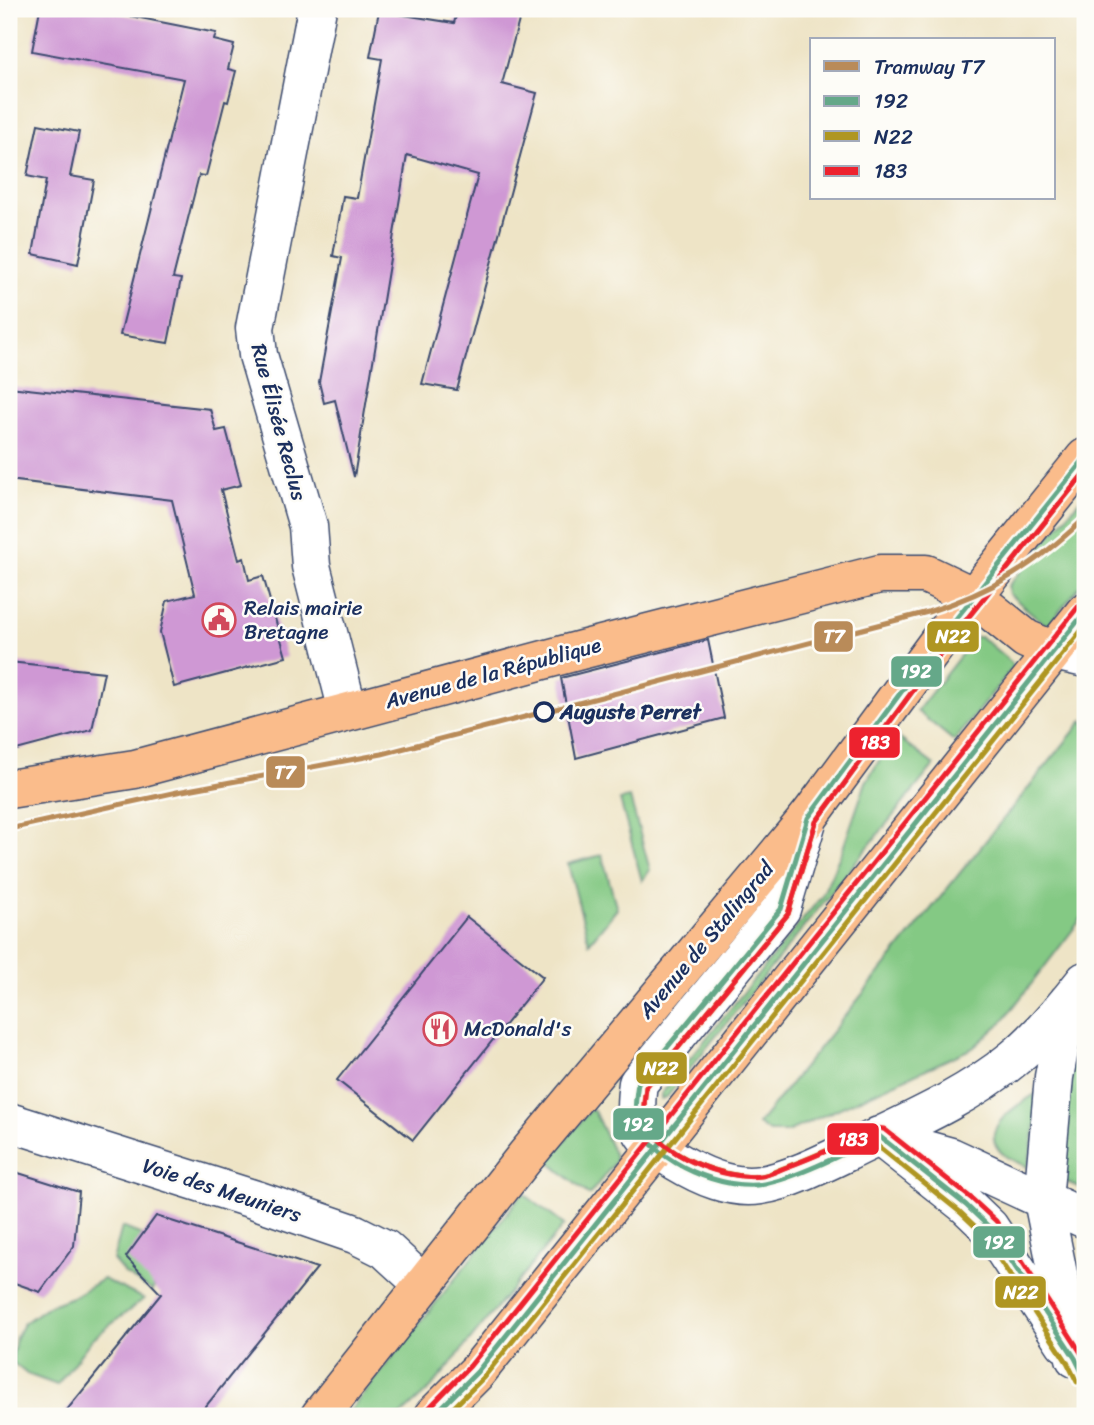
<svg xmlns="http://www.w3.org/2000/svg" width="1094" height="1425" viewBox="0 0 1094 1425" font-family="Sriracha,sans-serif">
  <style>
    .green { fill: #84c984; stroke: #507c71; stroke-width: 2 }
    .building { fill: #cf98d4 }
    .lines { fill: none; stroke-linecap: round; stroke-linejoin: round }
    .minor-casing { stroke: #3b4a6e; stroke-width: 41 }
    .major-casing { stroke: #3b4a6e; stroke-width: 41 }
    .minor { stroke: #fff; stroke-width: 38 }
    .major { stroke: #fabc8b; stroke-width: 38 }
    .bus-1-casing { stroke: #fdfcf7; stroke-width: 10 }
    .bus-2-casing { stroke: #fdfcf7; stroke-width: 10 }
    .bus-3-casing { stroke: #fdfcf7; stroke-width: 10 }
    .bus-1 { stroke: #65a889; stroke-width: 5 }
    .bus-2 { stroke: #af9622; stroke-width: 5 }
    .bus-3 { stroke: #ed222e; stroke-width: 5 }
    .tram-1-casing { stroke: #fdfcf7; stroke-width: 10 }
    .tram-1 { stroke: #b98b59; stroke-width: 5 }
    .stop-dot { fill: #fdfcf7; stroke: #1b2f5e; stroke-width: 3.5 }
    .labels { text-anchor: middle; stroke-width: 5; stroke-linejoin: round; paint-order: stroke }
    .street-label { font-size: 21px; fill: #1b2f5e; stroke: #fdfcf7 }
    .poi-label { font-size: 21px; fill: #1b2f5e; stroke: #fdfcf7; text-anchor: start }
    .stop-label { font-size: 21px; font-weight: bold; fill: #1b2f5e; stroke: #fdfcf7; text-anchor: start }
    .line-badge { stroke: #fdfcf7; stroke-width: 2.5 }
    .badge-label { font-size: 19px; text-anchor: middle; font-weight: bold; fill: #fff }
  </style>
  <rect width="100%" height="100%" fill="#fdfcf7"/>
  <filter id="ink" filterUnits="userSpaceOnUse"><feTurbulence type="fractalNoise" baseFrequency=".0143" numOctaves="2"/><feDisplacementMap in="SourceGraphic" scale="14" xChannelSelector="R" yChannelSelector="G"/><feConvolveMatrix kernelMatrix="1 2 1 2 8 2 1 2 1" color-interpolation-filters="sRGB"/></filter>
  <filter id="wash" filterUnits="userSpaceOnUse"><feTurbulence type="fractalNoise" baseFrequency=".00686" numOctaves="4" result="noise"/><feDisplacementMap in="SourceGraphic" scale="28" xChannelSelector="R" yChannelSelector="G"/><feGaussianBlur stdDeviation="1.57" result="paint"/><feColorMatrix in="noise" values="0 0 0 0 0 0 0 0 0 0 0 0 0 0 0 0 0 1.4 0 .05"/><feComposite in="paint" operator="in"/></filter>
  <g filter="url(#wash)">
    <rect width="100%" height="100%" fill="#eee4c6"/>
    <!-- green -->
    <path class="green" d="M 1085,494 L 1085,580 L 1050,623 L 1046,625 L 1009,594 L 1008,586 Z
      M 975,637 L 981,637 L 1011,662 L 1013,667 L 954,741 L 917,711 Z
      M 1083,720 L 1085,724 L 1085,914 L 1002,1022 L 973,1048 L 787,1132 L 769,1132 L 758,1124 Z
      M 895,735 L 934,765 L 667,1097 L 661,1099 L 661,1094 L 822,896 L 842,851 L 866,782 Z
      M 630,798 L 650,870 L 642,881 L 620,800 Z
      M 602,855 L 617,909 L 589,943 L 568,864 Z
      M 1085,1042 L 1085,1190 L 1062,1180 C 1062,1136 1056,1079 1085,1042 Z
      M 1042,1090 L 1028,1167 C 1020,1163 1009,1160 1003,1154 C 973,1128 1024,1101 1042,1090 Z
      M 590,1110 L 594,1111 L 615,1156 L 615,1162 L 589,1195 L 548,1161 Z
      M 523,1193 L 564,1225 L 431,1388 L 400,1416 L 346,1416 Z
      M 122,1227 L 142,1235 L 154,1286 L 153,1291 L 125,1274 L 113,1260 Z
      M 103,1279 L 144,1299 L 92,1339 L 57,1385 L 27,1374 L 12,1362 L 16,1337 L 23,1324 L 48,1306 L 72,1297 Z"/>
    <g id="blocks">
      <!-- building -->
      <path class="building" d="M 40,9 L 95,9 L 216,33 L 214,40 L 234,45 L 228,69 L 236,71 L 228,102 L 225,101 L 206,176 L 199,175 L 173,278 L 181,279 L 168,343 L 120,335 L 184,79 L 32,51 Z
        M 458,9 L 522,9 L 502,84 L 537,93 L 457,390 L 422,384 L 478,175 L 407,155 L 354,477 L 335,400 L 324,403 L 319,382 L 342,258 L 333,256 L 343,196 L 357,198 L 382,59 L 370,57 L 379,11 L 454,23 Z
        M 38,124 L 79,132 L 70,176 L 94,180 L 78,264 L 33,254 L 46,180 L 27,176 Z
        M 9,387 L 210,409 L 216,431 L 226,429 L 241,485 L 221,490 L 239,560 L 244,558 L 249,580 L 263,576 L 286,657 L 174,687 L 160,632 L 167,601 L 195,594 L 172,500 L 9,480 Z
        M 708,640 L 724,718 L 576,758 L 561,678 Z
        M 9,662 L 104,672 L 92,730 L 9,752 Z
        M 467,917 L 543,977 L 413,1140 L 337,1080 Z
        M 9,1170 L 79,1192 L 74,1246 L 40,1292 L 9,1281 Z
        M 156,1216 L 317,1268 L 198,1416 L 62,1416 L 161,1294 L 126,1257 Z"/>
    </g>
  </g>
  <g filter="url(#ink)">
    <use href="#blocks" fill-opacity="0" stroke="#3b4a6e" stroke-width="2"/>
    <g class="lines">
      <defs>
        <path id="minor" d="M 317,9 L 255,328 L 258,355 L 308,526 L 311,566 L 348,711
          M 1054,651 L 1085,658
          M 808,818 L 781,909 L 638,1083 C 632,1126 639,1138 676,1161 C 701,1176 731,1190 761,1185 C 789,1181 830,1160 855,1148 C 909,1122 967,1097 1013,1059 C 1040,1037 1064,1008 1085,981
          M 1068,1002 L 1054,1077 L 1043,1200 L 1075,1358
          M 9,1122 L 256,1200 L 355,1234 L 385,1249 L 423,1284
          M 879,1136 L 966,1205 L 989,1227 L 1065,1343
          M 897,1142 L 951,1157 L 1085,1219"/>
        <path id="major" d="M 9,789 L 135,769 L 581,650 L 880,574 L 926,574 L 974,597 L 1026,639 L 1054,651
          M 320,1416 L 525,1157 L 808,818 L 947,630 L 1085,458
          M 433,1416 L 477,1372 L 1085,612"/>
      </defs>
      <!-- minor casing -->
      <use href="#minor" class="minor-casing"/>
      <!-- major casing -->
      <use href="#major" class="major-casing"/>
      <!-- minor -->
      <use href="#minor" class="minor"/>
      <!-- major -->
      <use href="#major" class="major"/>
      <defs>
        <path id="bus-1" d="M 879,1136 C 847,1152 799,1177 765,1184 C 726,1192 655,1163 639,1126 C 633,1112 636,1097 638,1083 L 781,909 L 808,818 L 947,630 L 1085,458
          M 879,1136 L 966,1205 L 989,1227 L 1075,1358 L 1085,1378
          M 433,1416 L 477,1372 L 1085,612"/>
        <path id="bus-2" d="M 875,1128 C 846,1142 817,1156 786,1167 C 778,1170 769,1175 761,1176 C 726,1180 657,1155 646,1119 C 642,1108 645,1097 646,1087 L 788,914 L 816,822 L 954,635 L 1085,472
          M 874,1143 L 960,1212 L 982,1233 L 1067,1362 L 1077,1382
          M 445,1416 L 484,1377 L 1085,626"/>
        <path id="bus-3" d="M 1085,472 L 954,635 L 816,822 L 788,914 L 646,1087 C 645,1097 642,1109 646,1119 C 657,1155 727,1181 761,1176 C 770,1175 778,1170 787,1167 C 817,1156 847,1142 876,1128 L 884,1129 L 971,1198 L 996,1221 L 1085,1359
          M 427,1410 L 470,1366 L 1078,607"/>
      </defs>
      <!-- bus-1 casing -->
      <use href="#bus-1" class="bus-1-casing"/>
      <!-- bus-2 casing -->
      <use href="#bus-2" class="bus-2-casing"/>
      <!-- bus-3 casing -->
      <use href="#bus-3" class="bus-3-casing"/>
      <!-- bus-1 -->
      <use href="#bus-1" class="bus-1"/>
      <!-- bus-2 -->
      <use href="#bus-2" class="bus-2"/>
      <!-- bus-3 -->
      <use href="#bus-3" class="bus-3"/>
      <defs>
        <path id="tram-1" d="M 9,829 L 177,792 L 382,754 L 928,612 C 994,591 1035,565 1085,518"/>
      </defs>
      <!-- tram-1 casing -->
      <use href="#tram-1" class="tram-1-casing"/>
      <!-- tram-1 -->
      <use href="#tram-1" class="tram-1"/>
    </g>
  </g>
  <!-- icons -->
  <defs>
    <symbol id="civic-ring" viewBox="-11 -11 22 22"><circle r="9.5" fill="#fdfcf7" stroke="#d1495b" stroke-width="1.5"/><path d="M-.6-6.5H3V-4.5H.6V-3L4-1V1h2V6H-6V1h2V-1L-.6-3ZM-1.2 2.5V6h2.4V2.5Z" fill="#d1495b"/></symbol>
    <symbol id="restaurant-ring" viewBox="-11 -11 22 22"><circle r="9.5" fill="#fdfcf7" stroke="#d1495b" stroke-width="1.5"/><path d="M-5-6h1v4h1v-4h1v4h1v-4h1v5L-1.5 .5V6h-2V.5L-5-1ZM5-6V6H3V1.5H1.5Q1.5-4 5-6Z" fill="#d1495b"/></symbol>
  </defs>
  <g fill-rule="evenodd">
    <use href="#civic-ring" x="200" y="601" width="38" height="38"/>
    <use href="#restaurant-ring" x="421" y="1010" width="38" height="38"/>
  </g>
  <!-- markers -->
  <circle class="stop-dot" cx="544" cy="712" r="9"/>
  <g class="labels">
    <!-- street labels -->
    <g class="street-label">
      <text transform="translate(279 422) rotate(75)" y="7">Rue Élisée Reclus</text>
      <text transform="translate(493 673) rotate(-15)" y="7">Avenue de la République</text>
      <text transform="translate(706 940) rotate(-50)" y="7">Avenue de Stalingrad</text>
      <text transform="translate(222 1190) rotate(18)" y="7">Voie des Meuniers</text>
    </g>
    <!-- poi labels -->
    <g class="poi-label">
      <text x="244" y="615">Relais mairie<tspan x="244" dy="24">Bretagne</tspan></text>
      <text x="464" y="1036">McDonald's</text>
    </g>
    <!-- stop labels -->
    <g class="stop-label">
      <text x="560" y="719">Auguste Perret</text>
    </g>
  </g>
  <g class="line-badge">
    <rect x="926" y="620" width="54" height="33" rx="7" fill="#af9622"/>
    <rect x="813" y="620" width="41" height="33" rx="7" fill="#b98b59"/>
    <rect x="890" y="655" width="53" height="33" rx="7" fill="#65a889"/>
    <rect x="848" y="726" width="53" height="33" rx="7" fill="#ed222e"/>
    <rect x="265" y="755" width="41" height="34" rx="7" fill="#b98b59"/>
    <rect x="635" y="1051" width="53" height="34" rx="7" fill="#af9622"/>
    <rect x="612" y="1107" width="53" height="34" rx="7" fill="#65a889"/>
    <rect x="826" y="1122" width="54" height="34" rx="7" fill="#ed222e"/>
    <rect x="972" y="1225" width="54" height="34" rx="7" fill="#65a889"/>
    <rect x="994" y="1275" width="53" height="34" rx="7" fill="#af9622"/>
  </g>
  <g class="badge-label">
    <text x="953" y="643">N22</text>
    <text x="834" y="643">T7</text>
    <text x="916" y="678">192</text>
    <text x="875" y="749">183</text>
    <text x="285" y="779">T7</text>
    <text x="661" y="1075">N22</text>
    <text x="638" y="1131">192</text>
    <text x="853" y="1146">183</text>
    <text x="999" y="1249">192</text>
    <text x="1021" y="1299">N22</text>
  </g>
  <!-- margin -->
  <rect width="1094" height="1425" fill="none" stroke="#fdfcf7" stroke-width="35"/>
  <!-- legend -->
  <rect x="810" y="38" width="245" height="161" fill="#fdfcf7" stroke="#a3aaba" stroke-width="2"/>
  <rect x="824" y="61" width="35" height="10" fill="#b98b59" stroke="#a3aaba" stroke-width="2"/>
  <text x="874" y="74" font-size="21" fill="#1b2f5e">Tramway T7</text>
  <rect x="824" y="96" width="35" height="10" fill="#65a889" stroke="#a3aaba" stroke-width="2"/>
  <text x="874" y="108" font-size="21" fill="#1b2f5e">192</text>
  <rect x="824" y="131" width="35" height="10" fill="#af9622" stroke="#a3aaba" stroke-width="2"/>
  <text x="874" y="144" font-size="21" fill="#1b2f5e">N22</text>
  <rect x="824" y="166" width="35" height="10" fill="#ed222e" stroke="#a3aaba" stroke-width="2"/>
  <text x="874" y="178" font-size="21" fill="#1b2f5e">183</text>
</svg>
